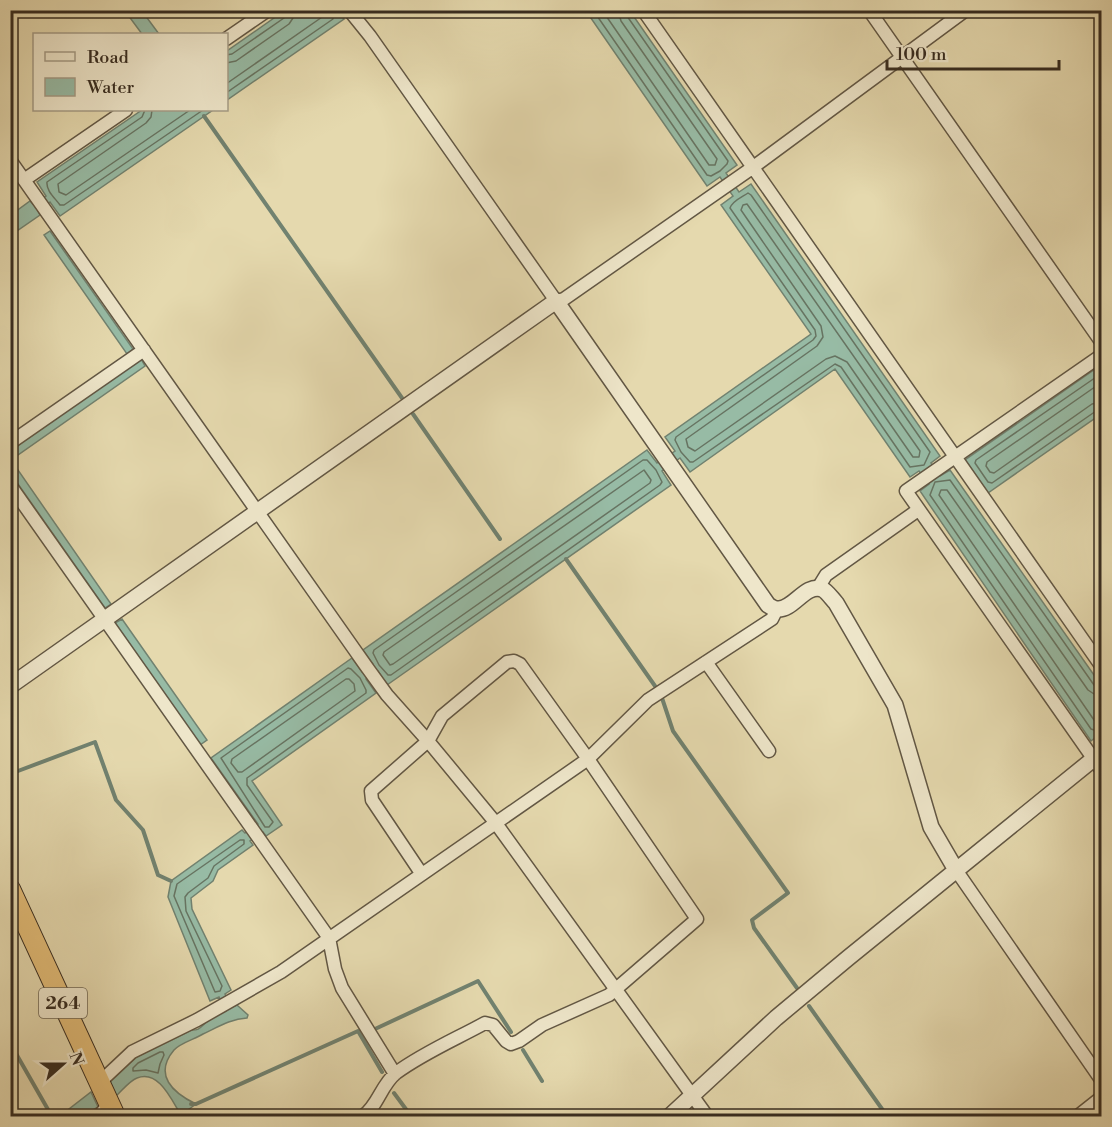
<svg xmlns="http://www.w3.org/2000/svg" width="1112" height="1127" viewBox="0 0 1112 1127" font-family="'Libre Bodoni',serif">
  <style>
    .water { fill: #97bba5; stroke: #718270; stroke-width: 1.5 }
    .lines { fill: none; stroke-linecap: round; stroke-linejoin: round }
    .shore { stroke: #677462; stroke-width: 1.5 }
    .stream { stroke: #718270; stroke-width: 4 }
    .minor-casing { stroke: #625744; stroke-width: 15 }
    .tertiary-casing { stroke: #625744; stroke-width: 18 }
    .trunk-casing { stroke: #372c20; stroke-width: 22 }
    .minor { stroke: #eee6ca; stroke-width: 12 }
    .tertiary { stroke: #eee6ca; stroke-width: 15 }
    .trunk { stroke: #e2bc77; stroke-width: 20 }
    .labels { text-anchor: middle; stroke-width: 6; stroke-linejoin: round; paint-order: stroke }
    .shield { fill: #eee6ca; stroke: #6e6453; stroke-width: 1.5 }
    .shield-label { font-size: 18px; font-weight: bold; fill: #372c20 }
  </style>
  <rect width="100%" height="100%" fill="#e5d9ae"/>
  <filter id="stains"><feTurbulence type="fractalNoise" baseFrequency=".00333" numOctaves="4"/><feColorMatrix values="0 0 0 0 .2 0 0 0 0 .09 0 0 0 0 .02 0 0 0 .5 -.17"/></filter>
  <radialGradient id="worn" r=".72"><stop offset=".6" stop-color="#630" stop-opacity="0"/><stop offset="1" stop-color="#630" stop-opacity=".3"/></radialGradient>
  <!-- water -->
  <path class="water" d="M 125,11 L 142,11 L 159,34 L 142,34 Z
    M 284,11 L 338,11 L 344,19 L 227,100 L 227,51 Z
    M 586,11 L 630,11 L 737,165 L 726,173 L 739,192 L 751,184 L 940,456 L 931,463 L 940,476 L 950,470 L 1101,685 L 1101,733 L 1091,741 L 920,491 L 929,484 L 919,471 L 910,477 L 835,369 L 690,472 L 680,458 L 662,471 L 671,485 L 387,685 L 378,671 L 366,679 L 376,693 L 252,781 L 282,825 L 266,836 L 263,832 L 250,841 L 253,845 L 218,870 L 213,881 L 191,898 L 192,909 L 231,990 L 225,994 L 232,1007 L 237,1005 L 248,1015 L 247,1018 C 230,1019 218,1027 203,1034 C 195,1039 180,1043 174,1050 C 153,1075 173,1093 196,1104 L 181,1115 C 172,1101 159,1069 137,1078 C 129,1081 122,1091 115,1097 L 109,1082 L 135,1058 L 191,1030 C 200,1031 201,1026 208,1021 C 212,1017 220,1014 226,1011 L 219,997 L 210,1001 L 168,897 L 171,881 L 242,830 L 245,833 L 258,824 L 211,758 L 352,658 L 362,672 L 373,664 L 363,650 L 647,450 L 657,463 L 675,451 L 665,437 L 811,334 L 721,205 L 733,196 L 720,177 L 707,186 Z
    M 142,110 L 213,110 L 60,216 L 50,202 L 38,211 L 40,215 L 11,235 L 11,215 L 30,201 L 33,204 L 46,196 L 37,182 Z
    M 50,231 L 133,349 L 127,354 L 44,235 Z
    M 141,359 L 145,366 L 11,460 L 111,604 L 105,608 L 11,474 L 10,451 Z
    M 1101,365 L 1101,414 L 988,493 L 965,460 Z
    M 122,619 L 207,740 L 200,745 L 115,623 Z
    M 91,1092 L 98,1107 L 83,1116 L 48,1116 L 50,1113 L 65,1112 Z"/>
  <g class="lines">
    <!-- shore -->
    <path class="shore" d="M 593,10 L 707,175 L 711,176 L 720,171 L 727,164 L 728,161 L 627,16 L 626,10
      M 602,10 L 709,165 L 715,165 L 717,159 L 621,21 L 618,10
      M 226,55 L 232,54 L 284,18 L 287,10
      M 226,63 L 236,61 L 289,24 L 293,18 L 294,10
      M 226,84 L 325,15 L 326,10
      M 226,93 L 333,19 L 334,10
      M 145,110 L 142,117 L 47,182 C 46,191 55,198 60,205 L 64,205 L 203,110
      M 152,110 L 151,117 L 146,123 L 58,184 L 59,192 L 66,195 L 190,110
      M 748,193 L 751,195 L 930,452 L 924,465 L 910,467 L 841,367 L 835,364 L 693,462 L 690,462 L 681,452 L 675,440 L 676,437 L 813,340 L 816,336 L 815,330 L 730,208 C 732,201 742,197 748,193 Z
      M 747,204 L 920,451 L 919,457 L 913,457 L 847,362 L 835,356 L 826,359 L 695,451 L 688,447 L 686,439 L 817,346 L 823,337 L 821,326 L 741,210 L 743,205 Z
      M 1102,373 L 976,460 L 975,463 L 988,482 L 992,483 L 1096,411 L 1102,410
      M 1102,382 L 987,462 L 986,466 L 990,472 L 994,473 L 1092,404 L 1102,402
      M 643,460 L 647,460 L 656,470 L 662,482 L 660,485 L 391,675 L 388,675 L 379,665 L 373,653 L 374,650 Z
      M 644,470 L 651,480 L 650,483 L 393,664 L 390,665 L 383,655 L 384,652 Z
      M 348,668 L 351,669 L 360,678 L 366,690 L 366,693 L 247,778 L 247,785 L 273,822 L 269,827 L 265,827 L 221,758 Z
      M 346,679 L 349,679 L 354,684 L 355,691 L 242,772 L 238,772 L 231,763 L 232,759 Z
      M 1102,688 L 1094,685 L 950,480 L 935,482 L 930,495 L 1091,729 L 1094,730 L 1102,728
      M 1102,695 L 1094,694 L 1088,690 L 947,490 L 941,490 L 939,495 L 1094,720 L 1102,721
      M 240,840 L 244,840 L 244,844 L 214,866 L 208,878 L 188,893 L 185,897 L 186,911 L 222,986 L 220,991 L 215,992 L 174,896 L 177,884 Z
      M 160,1052 L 163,1052 L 164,1055 L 160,1064 L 158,1073 L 146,1070 L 133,1071 L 133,1068 L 138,1063 Z"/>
    <!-- stream -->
    <path class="stream" d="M 204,116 L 402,398
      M 413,414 L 500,539
      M 566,559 L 655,686
      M 662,698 L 673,731 L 788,893 L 752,920 L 754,928 L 797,988
      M 10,774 L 95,742 L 116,800 L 143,830 L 158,875 L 171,881
      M 809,1006 L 887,1116
      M 375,1029 L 478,981 L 511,1032
      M 10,1043 L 50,1113
      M 523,1050 L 542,1081
      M 394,1093 L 411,1116
      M 191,1104 L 196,1104 L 358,1031 L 382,1072"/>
    <defs>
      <path id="minor" d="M 349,10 L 370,36 L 556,301 L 564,299 L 752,168 L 966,10
        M 643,10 L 1102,667
        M 869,10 L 1102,343
        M 226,39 L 268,10
        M 10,160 L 366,666 L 387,695 L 428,741 L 495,822 L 707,1116
        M 24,180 L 126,110
        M 1102,355 L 906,491 L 1102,771
        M 10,443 L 144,350
        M 10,485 L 329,938 L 335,969 L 342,988 L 395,1074
        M 818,588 L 826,575 L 918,510
        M 706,662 L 769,751
        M 956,870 L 1102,1081
        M 99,1083 L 132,1052 L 197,1020 L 281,972 L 588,759 L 648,700 L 772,619 L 777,609
        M 99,1116 L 109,1104
        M 363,1116 C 378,1106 381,1085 396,1073 C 423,1053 456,1039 485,1023 L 493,1025 L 506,1041 L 511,1044 L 519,1041 L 542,1025 L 609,995 L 697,919 L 588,759 L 520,664 L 514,661 L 507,662 L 442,716 L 428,741 L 371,791 L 372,800 L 421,873
        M 1078,1116 L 1102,1097"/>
      <path id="tertiary" d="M 10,686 L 556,301 L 768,605 C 771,607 774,609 777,609 C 793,611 805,583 822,589 C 827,591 832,599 836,603 L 895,705 L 931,827 L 956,870
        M 670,1116 L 776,1018 L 848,958 L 1102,752"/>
      <path id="trunk" d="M 10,889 L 115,1116"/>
    </defs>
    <!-- minor casing -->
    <use href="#minor" class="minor-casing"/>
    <!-- tertiary casing -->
    <use href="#tertiary" class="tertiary-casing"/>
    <!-- trunk casing -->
    <use href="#trunk" class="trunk-casing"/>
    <!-- minor -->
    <use href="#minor" class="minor"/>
    <!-- tertiary -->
    <use href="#tertiary" class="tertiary"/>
    <!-- trunk -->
    <use href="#trunk" class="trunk"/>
  </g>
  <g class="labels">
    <!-- shield labels -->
    <rect class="shield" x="39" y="988" width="48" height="30" rx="4.5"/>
    <g class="shield-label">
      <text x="63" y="1009">264</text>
    </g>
  </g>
  <!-- margin -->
  <rect width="1112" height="1127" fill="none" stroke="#e5d9ae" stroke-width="36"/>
  <rect x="12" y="12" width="1088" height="1103" fill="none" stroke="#372c20" stroke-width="3"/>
  <rect x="18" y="18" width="1076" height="1091" fill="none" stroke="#372c20" stroke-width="1.5"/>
  <!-- legend -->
  <rect x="33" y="33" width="195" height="78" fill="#eee6ca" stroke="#a59c86" stroke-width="1.5"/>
  <rect x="45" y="52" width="30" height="9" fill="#eee6ca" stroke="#a59c86" stroke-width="1.5"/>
  <text x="87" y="63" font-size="18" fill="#372c20">Road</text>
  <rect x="45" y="78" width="30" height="18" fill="#97bba5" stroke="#a59c86" stroke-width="1.5"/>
  <text x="87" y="93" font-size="18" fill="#372c20">Water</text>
  <!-- north arrow -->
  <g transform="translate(63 1064) rotate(69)" stroke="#eee6ca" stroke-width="4.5" paint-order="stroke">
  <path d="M0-4.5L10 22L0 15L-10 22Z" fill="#372c20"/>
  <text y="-9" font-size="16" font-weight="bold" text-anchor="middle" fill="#372c20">N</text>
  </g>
  <!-- scale -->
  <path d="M887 60v9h172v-9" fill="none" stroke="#372c20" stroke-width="3"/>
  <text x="896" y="60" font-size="18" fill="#372c20" stroke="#eee6ca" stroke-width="4.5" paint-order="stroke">100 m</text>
  <rect width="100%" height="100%" filter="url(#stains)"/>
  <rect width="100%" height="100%" fill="url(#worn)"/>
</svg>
